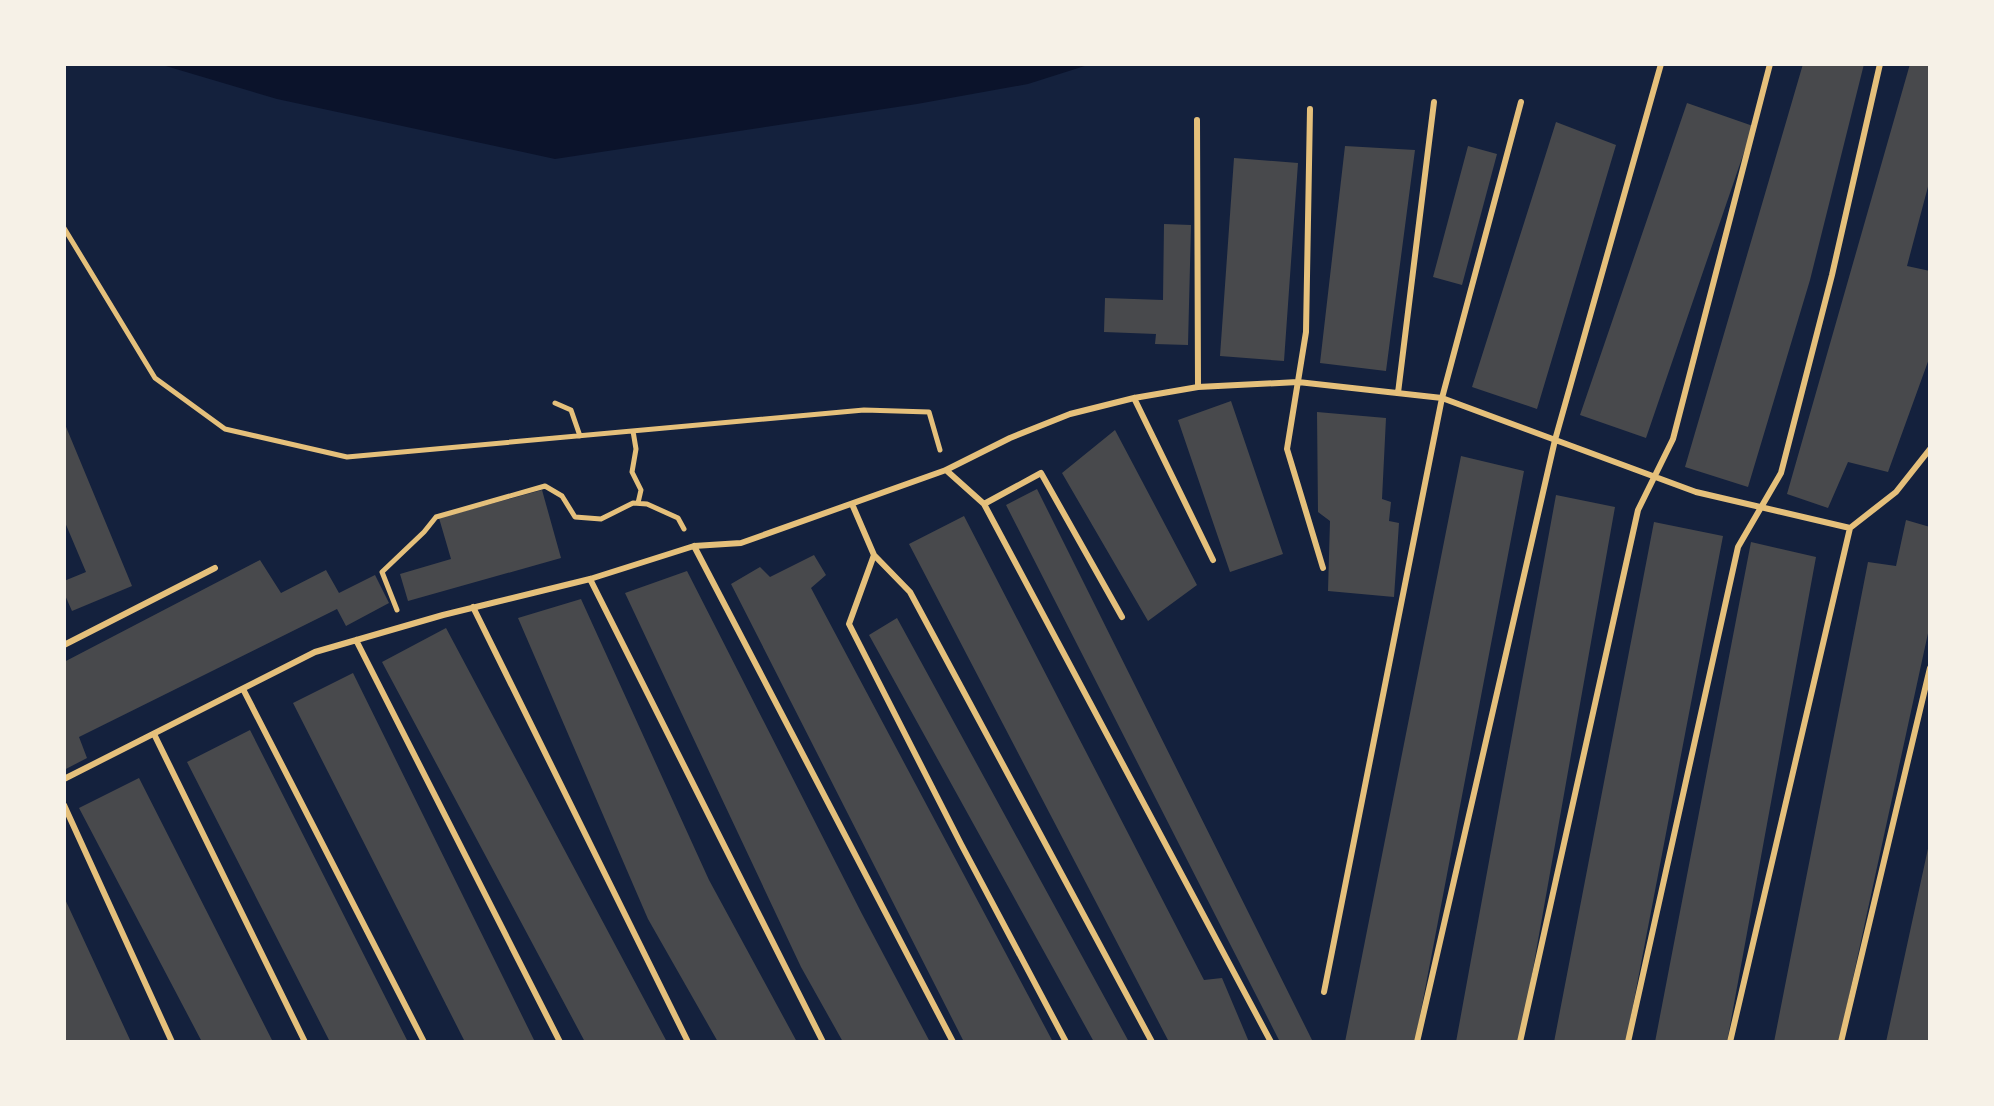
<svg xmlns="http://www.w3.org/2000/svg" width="1994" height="1106" viewBox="0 0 1994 1106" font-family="Arial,sans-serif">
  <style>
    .water { fill: #0b132b }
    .building { fill: #48494c }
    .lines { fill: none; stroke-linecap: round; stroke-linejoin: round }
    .path { stroke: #e5c07b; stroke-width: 5 }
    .service { stroke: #e5c07b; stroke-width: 6 }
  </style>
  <rect width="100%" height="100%" fill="#14213d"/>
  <!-- water -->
  <path class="water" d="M 159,64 L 1091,64 L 1028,84 L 917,104 L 555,159 L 277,99 Z"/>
  <!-- building -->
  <path class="building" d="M 1803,64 L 1864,64 L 1810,280 L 1748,487 L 1685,467 Z
    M 1910,64 L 1930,64 L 1930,179 L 1907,266 L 1930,271 L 1930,356 L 1888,472 L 1848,462 L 1828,508 L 1787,494 Z
    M 1687,103 L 1753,126 L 1646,438 L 1580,415 Z
    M 1556,122 L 1616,145 L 1537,409 L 1472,387 Z
    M 1345,146 L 1415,150 L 1386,371 L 1320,363 Z
    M 1468,146 L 1497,154 L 1462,285 L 1433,277 Z
    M 1234,158 L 1298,163 L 1284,361 L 1220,356 Z
    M 1164,224 L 1191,225 L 1188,345 L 1155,344 L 1156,334 L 1104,332 L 1105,298 L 1163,300 Z
    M 1231,401 L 1283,554 L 1230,572 L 1178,420 Z
    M 1317,412 L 1386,418 L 1382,499 L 1391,502 L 1389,521 L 1399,523 L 1394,597 L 1328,591 L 1330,521 L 1318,512 Z
    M 64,422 L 132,586 L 72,611 L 64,593 L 64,581 L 86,572 L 64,520 Z
    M 1115,430 L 1197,585 L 1148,621 L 1062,473 Z
    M 1461,456 L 1524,471 L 1415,1042 L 1345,1042 Z
    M 1037,489 L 1313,1042 L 1280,1042 L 1006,505 Z
    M 542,490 L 561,558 L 408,601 L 400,574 L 451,559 L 439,518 Z
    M 1556,495 L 1615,507 L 1520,1042 L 1456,1042 Z
    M 964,516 L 1204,980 L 1222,978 L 1249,1042 L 1169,1042 L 909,544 Z
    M 1906,520 L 1930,527 L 1930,624 L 1839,1042 L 1774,1042 L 1868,562 L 1896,566 Z
    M 1654,522 L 1723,536 L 1626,1042 L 1554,1042 Z
    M 1751,542 L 1816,557 L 1727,1042 L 1655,1042 Z
    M 814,555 L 826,575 L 811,588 L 1053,1042 L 964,1042 L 731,584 L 760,567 L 770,577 Z
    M 260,560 L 281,593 L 326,570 L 339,593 L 375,575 L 389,603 L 346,626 L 337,609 L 79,737 L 87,758 L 64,770 L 64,662 Z
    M 687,571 L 862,914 L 930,1042 L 843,1042 L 801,967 L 625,593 Z
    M 581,599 L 709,880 L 797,1042 L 718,1042 L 648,919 L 518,618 Z
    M 897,618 L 1129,1042 L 1094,1042 L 869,635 Z
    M 446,628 L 667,1042 L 585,1042 L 382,662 Z
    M 353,673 L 535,1042 L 465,1042 L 293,703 Z
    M 250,730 L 408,1042 L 330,1042 L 187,762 Z
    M 139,778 L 273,1042 L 202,1042 L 79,808 Z
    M 1929,844 L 1930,1042 L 1886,1042 Z
    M 64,897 L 131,1042 L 64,1042 Z"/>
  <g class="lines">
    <!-- path -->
    <path class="path" d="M 64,228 L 155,378 L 225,429 L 347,457 L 864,410 L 929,412 L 940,450
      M 555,403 L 571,410 L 580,436
      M 633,431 L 636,449 L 632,472 L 641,490 L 638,503
      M 397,610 L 382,572 L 424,532 L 436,517 L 545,486 L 562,496 L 575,517 L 601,519 L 633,503 L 647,504 L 678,518 L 684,529"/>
    <!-- service -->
    <path class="service" d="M 1310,109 L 1306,332 L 1287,449 L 1323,568
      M 1197,120 L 1198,387
      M 1398,393 L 1434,102
      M 1134,398 L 1213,560
      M 946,470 L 984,504 L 1271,1042
      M 852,504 L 874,555 L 910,592 L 1152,1042
      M 984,504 L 1041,473 L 1122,617
      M 694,546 L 953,1042
      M 874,555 L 849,624 L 961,844 L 1066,1042
      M 590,579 L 823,1042
      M 473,607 L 688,1042
      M 356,640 L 560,1042
      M 64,645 L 215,568
      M 243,689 L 424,1042
      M 154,734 L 305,1042
      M 64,779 L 315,652 L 443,615 L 590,579 L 694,546 L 741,543 L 946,470 L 1010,438 L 1070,414 L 1134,398 L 1198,387 L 1298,382 L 1442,398 L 1696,492 L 1850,528 L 1896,492 L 1930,449
      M 64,805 L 172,1042
      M 1324,992 L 1442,398 L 1521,102
      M 1417,1042 L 1555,440 L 1661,64
      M 1520,1042 L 1638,510 L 1673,439 L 1770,64
      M 1628,1042 L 1738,547 L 1781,473 L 1832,275 L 1880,64
      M 1730,1042 L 1850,528
      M 1841,1042 L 1930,668"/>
  </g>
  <!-- border -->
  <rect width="1994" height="1106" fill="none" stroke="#f6f1e7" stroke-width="132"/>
</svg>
